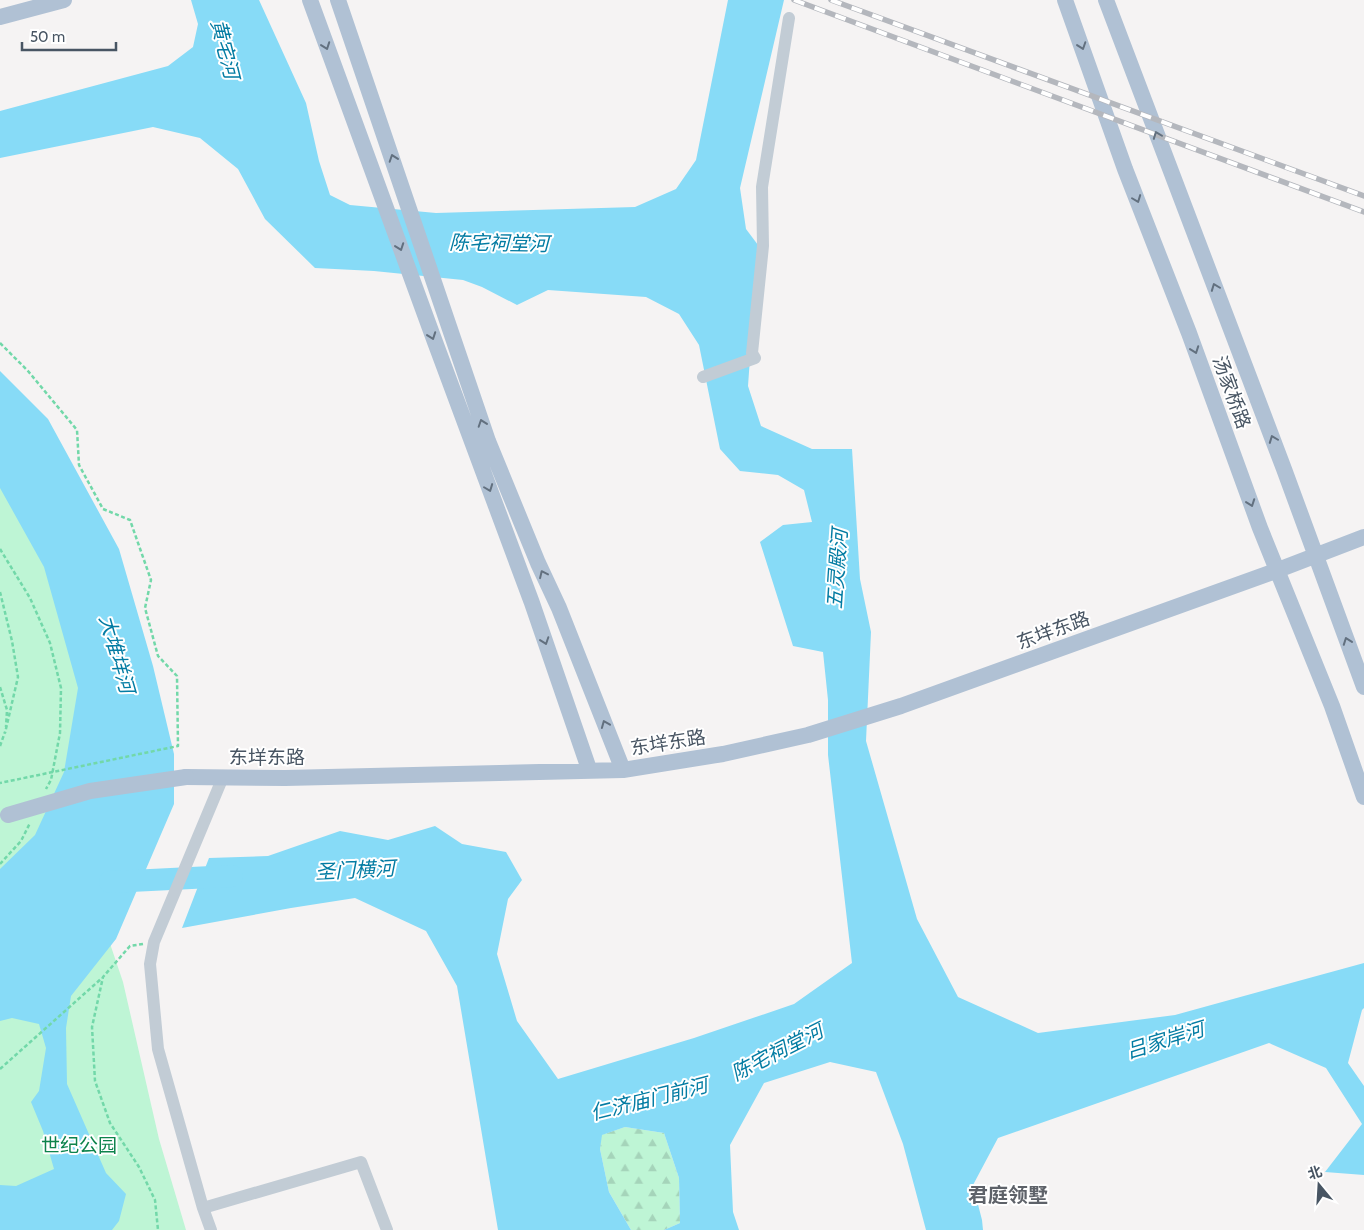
<svg xmlns="http://www.w3.org/2000/svg" width="1364" height="1230" viewBox="0 0 1364 1230" font-family="Cabin,'Noto Sans SC',sans-serif">
  <style>
    .forest { fill: url(#forest-firs) }
    .park { fill: #bef5d5 }
    .water { fill: #87dbf7 }
    .lines { fill: none; stroke-linecap: round; stroke-linejoin: round }
    .river { stroke: #87dbf7; stroke-width: 22 }
    .path { stroke: #72d8a9; stroke-width: 2.5; stroke-dasharray: 4 2.5; stroke-linecap: butt }
    .minor { stroke: #c2ccd5; stroke-width: 12 }
    .major { stroke: #b0c1d4; stroke-width: 16 }
    .rail-casing { stroke: #b4b7bd; stroke-width: 5.5 }
    .rail { stroke: #fff; stroke-width: 4; stroke-dasharray: 11; stroke-linecap: butt }
    .major-bridge { stroke: #b0c1d4; stroke-width: 16 }
    .oneway { stroke: #62707f }
    .labels { text-anchor: middle; stroke-width: 4; stroke-linejoin: round; paint-order: stroke }
    .street-label { font-size: 19px; fill: #485563; stroke: #fff }
    .park-label { font-size: 19px; fill: #0d834c; stroke: #fff }
    .water-label { font-size: 20px; font-style: italic; fill: #037ca3; stroke: #fff }
    .neighbourhood-label { font-size: 20px; font-weight: bold; fill: #5e6269; stroke: #fff }
  </style>
  <defs>
    <pattern id="forest-firs" width="22" height="20" patternUnits="userSpaceOnUse" patternTransform="scale(1.25)"><rect width="22" height="20" fill="#bef5d5"/><path d="M5 1l3.5 6h-7zM16 11l3.5 6h-7z" fill="#a5d4ba"/></pattern>
  </defs>
  <rect width="100%" height="100%" fill="#f5f3f3"/>
  <!-- forest -->
  <path class="forest" d="M 625,1127 L 664,1133 L 679,1178 L 680,1223 L 664,1230 L 631,1230 L 609,1192 L 600,1149 L 601,1135 Z"/>
  <!-- park -->
  <path class="park" d="M 0,387 L 137,648 L 100,914 L 123,982 L 159,1139 L 186,1230 L 0,1230 Z"/>
  <!-- water -->
  <path class="water" d="M 191,0 L 259,0 L 306,103 L 319,161 L 330,195 L 350,205 L 436,213 L 635,207 L 676,189 L 696,160 L 728,0 L 784,0 L 740,188 L 746,229 L 758,245 L 748,386 L 761,426 L 812,449 L 852,449 L 860,579 L 871,632 L 866,741 L 917,919 L 958,997 L 1038,1033 L 1175,1015 L 1364,963 L 1364,1008 L 1362,1010 L 1348,1063 L 1364,1086 L 1364,1175 L 1325,1172 L 1362,1124 L 1326,1068 L 1269,1043 L 998,1138 L 973,1185 L 982,1220 L 983,1230 L 926,1230 L 903,1144 L 876,1072 L 830,1062 L 764,1083 L 730,1145 L 733,1212 L 739,1230 L 664,1230 L 680,1223 L 679,1178 L 664,1133 L 625,1127 L 602,1135 L 600,1149 L 609,1192 L 631,1230 L 498,1230 L 457,986 L 426,931 L 355,898 L 291,908 L 182,928 L 209,858 L 268,856 L 340,831 L 388,840 L 435,826 L 462,844 L 506,852 L 522,880 L 508,899 L 497,954 L 517,1021 L 558,1079 L 694,1038 L 794,1004 L 852,963 L 828,755 L 828,700 L 823,652 L 793,646 L 760,542 L 783,525 L 812,522 L 804,490 L 778,475 L 740,471 L 720,449 L 699,345 L 679,314 L 646,297 L 548,290 L 517,305 L 482,287 L 463,280 L 374,271 L 315,268 L 265,219 L 238,169 L 200,138 L 153,127 L 0,158 L 0,111 L 168,66 L 193,47 L 198,24 Z
    M 0,371 L 48,419 L 119,549 L 153,666 L 174,754 L 174,804 L 116,939 L 71,996 L 66,1028 L 67,1084 L 106,1173 L 126,1194 L 119,1221 L 112,1230 L 0,1230 L 0,1185 L 16,1186 L 54,1169 L 43,1131 L 31,1102 L 39,1091 L 46,1048 L 39,1024 L 12,1018 L 0,1021 L 0,869 L 35,835 L 64,772 L 78,688 L 44,567 L 0,488 Z"/>
  <g class="lines">
    <!-- river -->
    <path class="river" d="M 110,882 L 232,876"/>
    <!-- path -->
    <path class="path" d="M 0,343 L 28,371 L 77,430 L 79,465 L 103,509 L 130,520 L 151,580 L 145,608 L 158,656 L 177,676 L 178,746 L 0,783
      M 0,549 L 30,598 L 50,643 L 61,688 L 60,733 L 51,780 L 46,789
      M 0,592 L 12,641 L 18,677 L 5,733
      M 0,687 L 7,710 L 6,727
      M 0,746 L 5,732
      M 0,864 L 21,841 L 30,823
      M 143,944 L 130,946 L 103,977 L 92,1027 L 95,1081 L 110,1123 L 139,1167 L 155,1200 L 158,1230
      M 0,1069 L 102,978"/>
    <!-- minor -->
    <path class="minor" d="M 703,377 L 755,358 L 752,353 L 763,246 L 762,187 L 789,18
      M 203,1208 L 361,1162 L 387,1230
      M 211,1230 L 203,1208 L 158,1049 L 150,964 L 154,942 L 223,777"/>
    <!-- major -->
    <path class="major" d="M 310,0 L 435,342 L 532,603 L 589,769
      M 338,0 L 488,441 L 538,563 L 559,608 L 623,770
      M 1065,0 L 1125,169 L 1189,333 L 1260,528 L 1332,706 L 1364,797
      M 1106,0 L 1284,469 L 1364,687
      M 0,17 L 64,0
      M 186,777 L 285,778 L 623,770 L 723,754 L 808,735 L 901,706 L 1278,570 L 1364,537"/>
    <defs>
      <path id="rail" d="M 794,0 L 1364,212
        M 831,0 L 1364,196"/>
    </defs>
    <!-- rail casing -->
    <use href="#rail" class="rail-casing"/>
    <!-- rail -->
    <use href="#rail" class="rail"/>
    <!-- major-bridge -->
    <path class="major-bridge" d="M 8,815 L 90,791 L 186,777"/>
  </g>
  <!-- one-way arrows -->
  <defs><path id="oneway-chevron" d="M-2-3.5L2.5 0L-2 3.5" fill="none" stroke-width="1.6" stroke-linecap="round" stroke-linejoin="round" transform="scale(1.25)"/></defs>
  <g class="oneway">
    <use href="#oneway-chevron" transform="translate(326 46) rotate(70)"/>
    <use href="#oneway-chevron" transform="translate(1082 46) rotate(71)"/>
    <use href="#oneway-chevron" transform="translate(1157 135) rotate(-111)"/>
    <use href="#oneway-chevron" transform="translate(393 158) rotate(-109)"/>
    <use href="#oneway-chevron" transform="translate(1137 199) rotate(69)"/>
    <use href="#oneway-chevron" transform="translate(400 247) rotate(70)"/>
    <use href="#oneway-chevron" transform="translate(1215 287) rotate(-111)"/>
    <use href="#oneway-chevron" transform="translate(432 336) rotate(70)"/>
    <use href="#oneway-chevron" transform="translate(1195 350) rotate(70)"/>
    <use href="#oneway-chevron" transform="translate(482 423) rotate(-109)"/>
    <use href="#oneway-chevron" transform="translate(1273 439) rotate(-111)"/>
    <use href="#oneway-chevron" transform="translate(489 488) rotate(69)"/>
    <use href="#oneway-chevron" transform="translate(1251 503) rotate(70)"/>
    <use href="#oneway-chevron" transform="translate(543 574) rotate(-115)"/>
    <use href="#oneway-chevron" transform="translate(545 641) rotate(71)"/>
    <use href="#oneway-chevron" transform="translate(1347 641) rotate(-110)"/>
    <use href="#oneway-chevron" transform="translate(605 724) rotate(-112)"/>
  </g>
  <g class="labels">
    <!-- street labels -->
    <g class="street-label">
      <text transform="translate(1232 392) rotate(70)" y="7">汤家桥路</text>
      <text transform="translate(1053 630) rotate(-20)" y="7">东垟东路</text>
      <text transform="translate(668 742) rotate(-9)" y="7">东垟东路</text>
      <text x="267" y="764">东垟东路</text>
    </g>
    <!-- park labels -->
    <g class="park-label">
      <text x="79" y="1152">世纪公园</text>
    </g>
    <!-- water labels -->
    <g class="water-label">
      <text transform="translate(225 49) rotate(76)" y="7">黄宅河</text>
      <text transform="translate(499 243) rotate(1)" y="7">陈宅祠堂河</text>
      <text transform="translate(837 569) rotate(-86)" y="7">五灵殿河</text>
      <text transform="translate(117 654) rotate(74)" y="7">大堆垟河</text>
      <text transform="translate(355 870) rotate(-3)" y="7">圣门横河</text>
      <text transform="translate(1165 1040) rotate(-17)" y="7">吕家岸河</text>
      <text transform="translate(777 1052) rotate(-27)" y="7">陈宅祠堂河</text>
      <text transform="translate(649 1099) rotate(-14)" y="7">仁济庙门前河</text>
    </g>
    <!-- neighbourhood labels -->
    <g class="neighbourhood-label">
      <text x="1008" y="1202">君庭领墅</text>
    </g>
  </g>
  <!-- north arrow -->
  <g transform="translate(1319 1185) rotate(342)" stroke="#ffffff" stroke-width="4" paint-order="stroke">
  <path d="M0-4L9 19L0 12L-9 19Z" fill="#485563"/>
  <text y="-8" font-size="14" font-weight="bold" text-anchor="middle" fill="#485563">北</text>
  </g>
  <!-- scale -->
  <path d="M22 42v8h94v-8" fill="none" stroke="#485563" stroke-width="2.5"/>
  <text x="30" y="42" font-size="15" fill="#485563" stroke="#ffffff" stroke-width="4" paint-order="stroke">50 m</text>
</svg>
